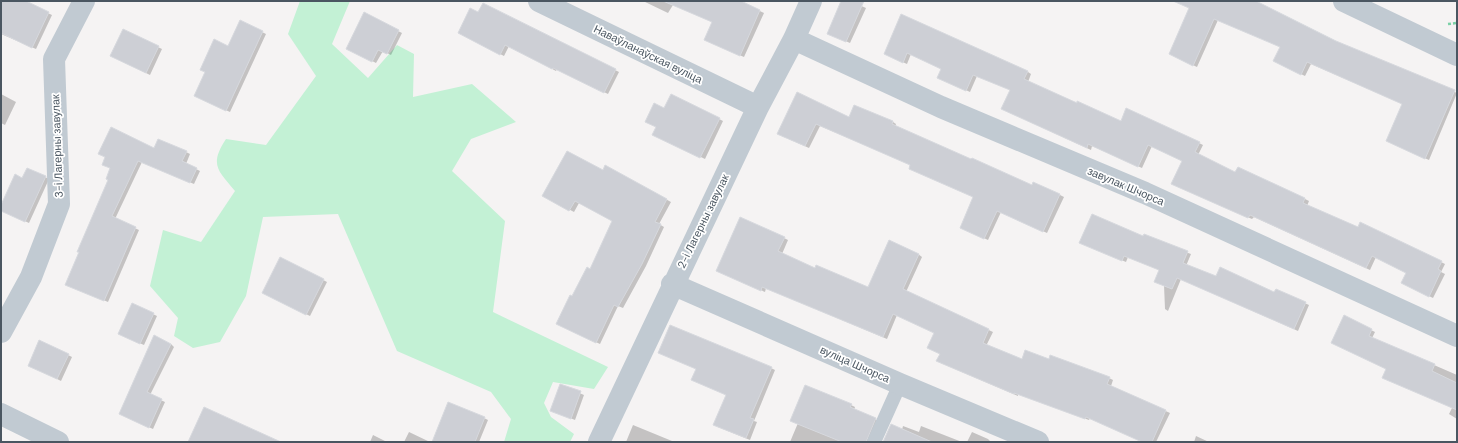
<svg xmlns="http://www.w3.org/2000/svg" width="1458" height="443" viewBox="0 0 1458 443" font-family="'DM Sans',sans-serif">
  <style>
    .green { fill: #c3f1d5 }
    .shadow { fill: #0003 }
    .building { fill: #cdcfd5; stroke: #d7d9de }
    .lines { fill: none; stroke-linecap: round; stroke-linejoin: round }
    .path { stroke: #7ad0a6; stroke-width: 2.5; stroke-dasharray: 3 2; stroke-linecap: butt }
    .service { stroke: #c1cad2; stroke-width: 14 }
    .minor { stroke: #c1cad2; stroke-width: 22 }
    .tertiary { stroke: #c1cad2; stroke-width: 22 }
    .labels { text-anchor: middle; stroke-width: 3.5; stroke-linejoin: round; paint-order: stroke }
    .street-label { font-size: 11px; fill: #4a5661; stroke: #fff }
  </style>
  <rect width="100%" height="100%" fill="#f5f3f3"/>
  <!-- green -->
  <path class="green" d="M 300,1 L 350,1 L 332,44 L 368,78 L 397,45 L 414,54 L 413,97 L 472,84 L 516,122 L 471,139 L 452,171 L 505,221 L 493,312 L 608,367 L 594,389 L 553,382 L 544,403 L 551,417 L 574,434 L 570,442 L 504,442 L 511,419 L 491,392 L 397,351 L 338,214 L 263,217 L 246,296 L 220,342 L 193,348 L 174,336 L 178,318 L 150,286 L 163,230 L 201,242 L 235,191 C 218,170 209,165 226,139 L 266,145 L 316,76 L 288,34 Z"/>
  <!-- shadow -->
  <path class="shadow" d="M 1,1 L 22,1 L 52,15 L 36,49 L 1,34 Z
    M 643,1 L 739,1 L 764,13 L 744,57 L 709,42 L 713,22 L 673,5 L 668,13 Z
    M 842,1 L 850,1 L 866,8 L 850,43 L 832,35 Z
    M 1186,1 L 1254,1 L 1336,42 L 1457,93 L 1429,160 L 1391,143 L 1403,104 L 1311,64 L 1305,76 L 1278,63 L 1282,47 L 1218,20 L 1197,67 L 1174,56 L 1192,4 Z
    M 902,15 L 1028,72 L 1031,74 L 1028,82 L 1121,122 L 1199,143 L 1203,145 L 1198,155 L 1236,174 L 1238,168 L 1305,199 L 1309,201 L 1307,206 L 1441,262 L 1445,264 L 1441,272 L 1445,274 L 1433,298 L 1406,285 L 1408,273 L 1376,257 L 1370,270 L 1254,217 L 1252,219 L 1176,186 L 1183,161 L 1152,146 L 1142,168 L 1092,146 L 1091,150 L 1006,111 L 1011,90 L 977,76 L 970,92 L 942,79 L 942,69 L 911,54 L 907,64 L 889,56 Z
    M 240,21 L 266,34 L 230,112 L 199,98 L 206,72 L 228,47 Z
    M 124,31 L 162,49 L 150,75 L 115,58 Z
    M 398,31 L 402,33 L 391,55 L 383,51 L 376,63 L 351,50 Z
    M 463,35 L 615,70 L 619,72 L 608,94 L 557,69 L 556,71 L 509,46 L 504,56 Z
    M 797,93 L 850,118 L 855,106 L 893,122 L 896,124 L 895,127 L 1032,186 L 1034,183 L 1060,195 L 1064,197 L 1047,233 L 1001,212 L 988,240 L 965,229 L 974,197 L 912,165 L 820,126 L 809,148 L 782,136 Z
    M 1,94 L 16,102 L 5,125 L 1,123 Z
    M 672,95 L 723,121 L 705,159 L 657,136 L 665,110 Z
    M 155,149 L 186,152 L 190,154 L 186,164 L 200,171 L 194,184 L 142,162 L 115,219 L 139,230 L 108,302 L 70,286 L 109,179 Z
    M 606,167 L 671,202 L 659,224 L 664,227 L 646,266 L 623,308 L 618,306 L 600,344 L 561,326 L 572,297 L 590,270 L 613,221 L 579,203 L 574,212 L 544,196 L 603,171 Z
    M 45,177 L 49,179 L 29,223 L 1,210 L 23,179 Z
    M 1144,237 L 1191,254 L 1186,266 L 1216,278 L 1275,293 L 1276,290 L 1309,305 L 1298,331 L 1181,279 L 1168,311 L 1165,309 L 1164,285 L 1160,270 L 1128,257 L 1126,262 L 1084,244 Z
    M 784,238 L 788,240 L 782,254 L 815,269 L 868,288 L 918,254 L 922,257 L 906,292 L 993,332 L 986,346 L 1022,360 L 1050,361 L 1109,378 L 1113,380 L 1111,386 L 1170,413 L 1156,442 L 1144,442 L 1090,418 L 1089,420 L 1018,394 L 1018,396 L 941,363 L 936,333 L 897,315 L 887,339 L 766,288 L 765,292 L 721,272 Z
    M 281,258 L 327,282 L 310,316 L 267,295 Z
    M 132,304 L 157,316 L 144,345 L 123,336 Z
    M 1371,330 L 1375,332 L 1372,338 L 1457,375 L 1457,419 L 1449,414 L 1452,408 L 1387,369 L 1332,342 Z
    M 40,341 L 72,357 L 61,381 L 33,367 Z
    M 171,344 L 174,347 L 150,395 L 165,402 L 153,429 L 124,416 Z
    M 771,368 L 775,370 L 754,421 L 757,422 L 750,440 L 718,427 L 727,395 L 697,369 Z
    M 561,385 L 584,395 L 575,420 L 555,412 Z
    M 851,405 L 855,407 L 854,410 L 879,421 L 870,442 L 790,442 L 798,423 Z
    M 484,418 L 488,420 L 479,442 L 433,442 Z
    M 633,425 L 672,441 L 673,442 L 626,442 Z
    M 903,426 L 919,432 L 921,426 L 962,442 L 884,442 L 902,430 Z
    M 409,432 L 430,442 L 404,442 Z
    M 972,432 L 988,439 L 991,442 L 967,442 Z
    M 373,435 L 387,442 L 370,442 Z
    M 1196,436 L 1209,442 L 1194,442 Z"/>
  <!-- building -->
  <path class="building" d="M 1,1 L 26,1 L 49,12 L 32,48 L 1,33 Z
    M 663,1 L 741,1 L 760,10 L 740,56 L 704,40 L 712,22 Z
    M 841,1 L 864,1 L 846,42 L 827,34 Z
    M 1173,1 L 1256,1 L 1336,41 L 1455,90 L 1425,159 L 1386,141 L 1402,104 L 1307,62 L 1301,75 L 1273,61 L 1280,47 L 1214,19 L 1193,66 L 1169,54 L 1189,8 Z
    M 483,3 L 616,69 L 604,93 L 553,68 L 552,69 L 505,45 L 500,55 L 458,33 L 470,8 L 478,12 Z
    M 364,12 L 399,30 L 387,54 L 378,50 L 372,62 L 346,49 Z
    M 901,14 L 1028,71 L 1024,79 L 1077,103 L 1077,101 L 1121,121 L 1126,108 L 1200,142 L 1195,152 L 1235,172 L 1238,167 L 1305,198 L 1303,203 L 1358,227 L 1360,222 L 1442,261 L 1438,269 L 1441,271 L 1429,297 L 1401,283 L 1406,273 L 1372,256 L 1366,268 L 1250,215 L 1248,218 L 1171,184 L 1182,161 L 1148,145 L 1138,167 L 1088,144 L 1087,148 L 1001,109 L 1010,90 L 973,75 L 966,91 L 937,78 L 941,69 L 907,53 L 903,63 L 884,54 Z
    M 240,20 L 263,31 L 226,111 L 194,96 L 205,72 L 200,70 L 214,39 L 228,46 Z
    M 123,29 L 159,46 L 146,73 L 110,56 Z
    M 797,92 L 849,117 L 854,105 L 893,121 L 892,124 L 971,159 L 972,158 L 1032,185 L 1033,182 L 1060,194 L 1043,232 L 997,211 L 984,239 L 960,228 L 973,197 L 909,169 L 910,165 L 816,124 L 805,146 L 777,134 Z
    M 671,94 L 720,118 L 700,158 L 652,135 L 656,127 L 645,122 L 654,103 L 664,108 Z
    M 111,127 L 154,148 L 158,139 L 187,151 L 182,161 L 197,168 L 190,183 L 138,161 L 112,216 L 136,227 L 104,301 L 65,285 L 79,252 L 77,252 L 108,180 L 106,179 L 110,168 L 102,165 L 105,157 L 98,154 Z
    M 567,151 L 603,170 L 605,165 L 667,199 L 655,222 L 661,224 L 642,264 L 618,307 L 614,305 L 596,343 L 556,324 L 570,295 L 572,296 L 587,267 L 590,269 L 612,221 L 575,201 L 569,211 L 542,196 Z
    M 27,168 L 46,176 L 25,222 L 1,211 L 1,205 L 15,174 L 22,178 Z
    M 1092,214 L 1143,236 L 1144,234 L 1188,251 L 1183,263 L 1216,276 L 1220,267 L 1274,292 L 1276,289 L 1306,302 L 1294,329 L 1177,278 L 1172,289 L 1154,282 L 1159,270 L 1124,256 L 1122,261 L 1079,243 Z
    M 740,217 L 785,237 L 778,251 L 815,268 L 816,265 L 868,287 L 889,240 L 919,254 L 903,289 L 989,329 L 983,343 L 1022,359 L 1025,350 L 1049,359 L 1050,355 L 1110,377 L 1107,384 L 1166,410 L 1152,442 L 1142,442 L 1086,417 L 1085,419 L 1014,393 L 1014,394 L 936,361 L 940,354 L 927,348 L 934,333 L 893,314 L 883,337 L 762,287 L 761,291 L 716,271 Z
    M 280,257 L 324,279 L 306,315 L 262,293 Z
    M 132,303 L 154,313 L 140,344 L 118,334 Z
    M 1344,315 L 1372,329 L 1369,336 L 1435,364 L 1432,371 L 1457,383 L 1457,410 L 1382,378 L 1386,369 L 1331,343 Z
    M 670,325 L 772,367 L 750,418 L 754,419 L 746,438 L 713,425 L 726,395 L 691,380 L 696,369 L 658,353 Z
    M 154,335 L 171,344 L 147,392 L 162,399 L 149,428 L 119,414 Z
    M 39,340 L 69,354 L 57,379 L 28,366 Z
    M 560,384 L 581,391 L 571,419 L 550,411 Z
    M 805,385 L 852,404 L 850,407 L 876,418 L 866,442 L 842,442 L 790,421 Z
    M 448,402 L 485,417 L 475,442 L 432,442 Z
    M 204,407 L 281,442 L 188,442 Z
    M 891,424 L 932,442 L 883,442 Z"/>
  <g class="lines">
    <!-- path -->
    <path class="path" d="M 1448,24 L 1457,23"/>
    <!-- service -->
    <path class="service" d="M 874,442 L 900,384"/>
    <!-- minor -->
    <path class="minor" d="M 539,1 L 758,107
      M 1344,1 L 1457,55
      M 794,39 L 941,107 L 1145,193 L 1457,336
      M 672,284 L 900,384 L 1038,442
      M 1,332 L 31,277 L 59,204 L 54,59 L 84,1
      M 599,442 L 758,107 L 794,39 L 811,1"/>
    <!-- tertiary -->
    <path class="tertiary" d="M 1,414 L 58,442"/>
  </g>
  <g class="labels">
    <!-- street labels -->
    <g class="street-label">
      <text transform="translate(648 54) rotate(26)" y="4">Наваўланаўская вуліца</text>
      <text transform="translate(57 146) rotate(-92)" y="4">3-і Лагерны завулак</text>
      <text transform="translate(1126 186) rotate(23)" y="4">завулак Шчорса</text>
      <text transform="translate(703 221) rotate(-64)" y="4">2-і Лагерны завулак</text>
      <text transform="translate(855 364) rotate(24)" y="4">вуліца Шчорса</text>
    </g>
  </g>
  <!-- border -->
  <rect width="1458" height="443" fill="none" stroke="#4a5661" stroke-width="4"/>
</svg>
